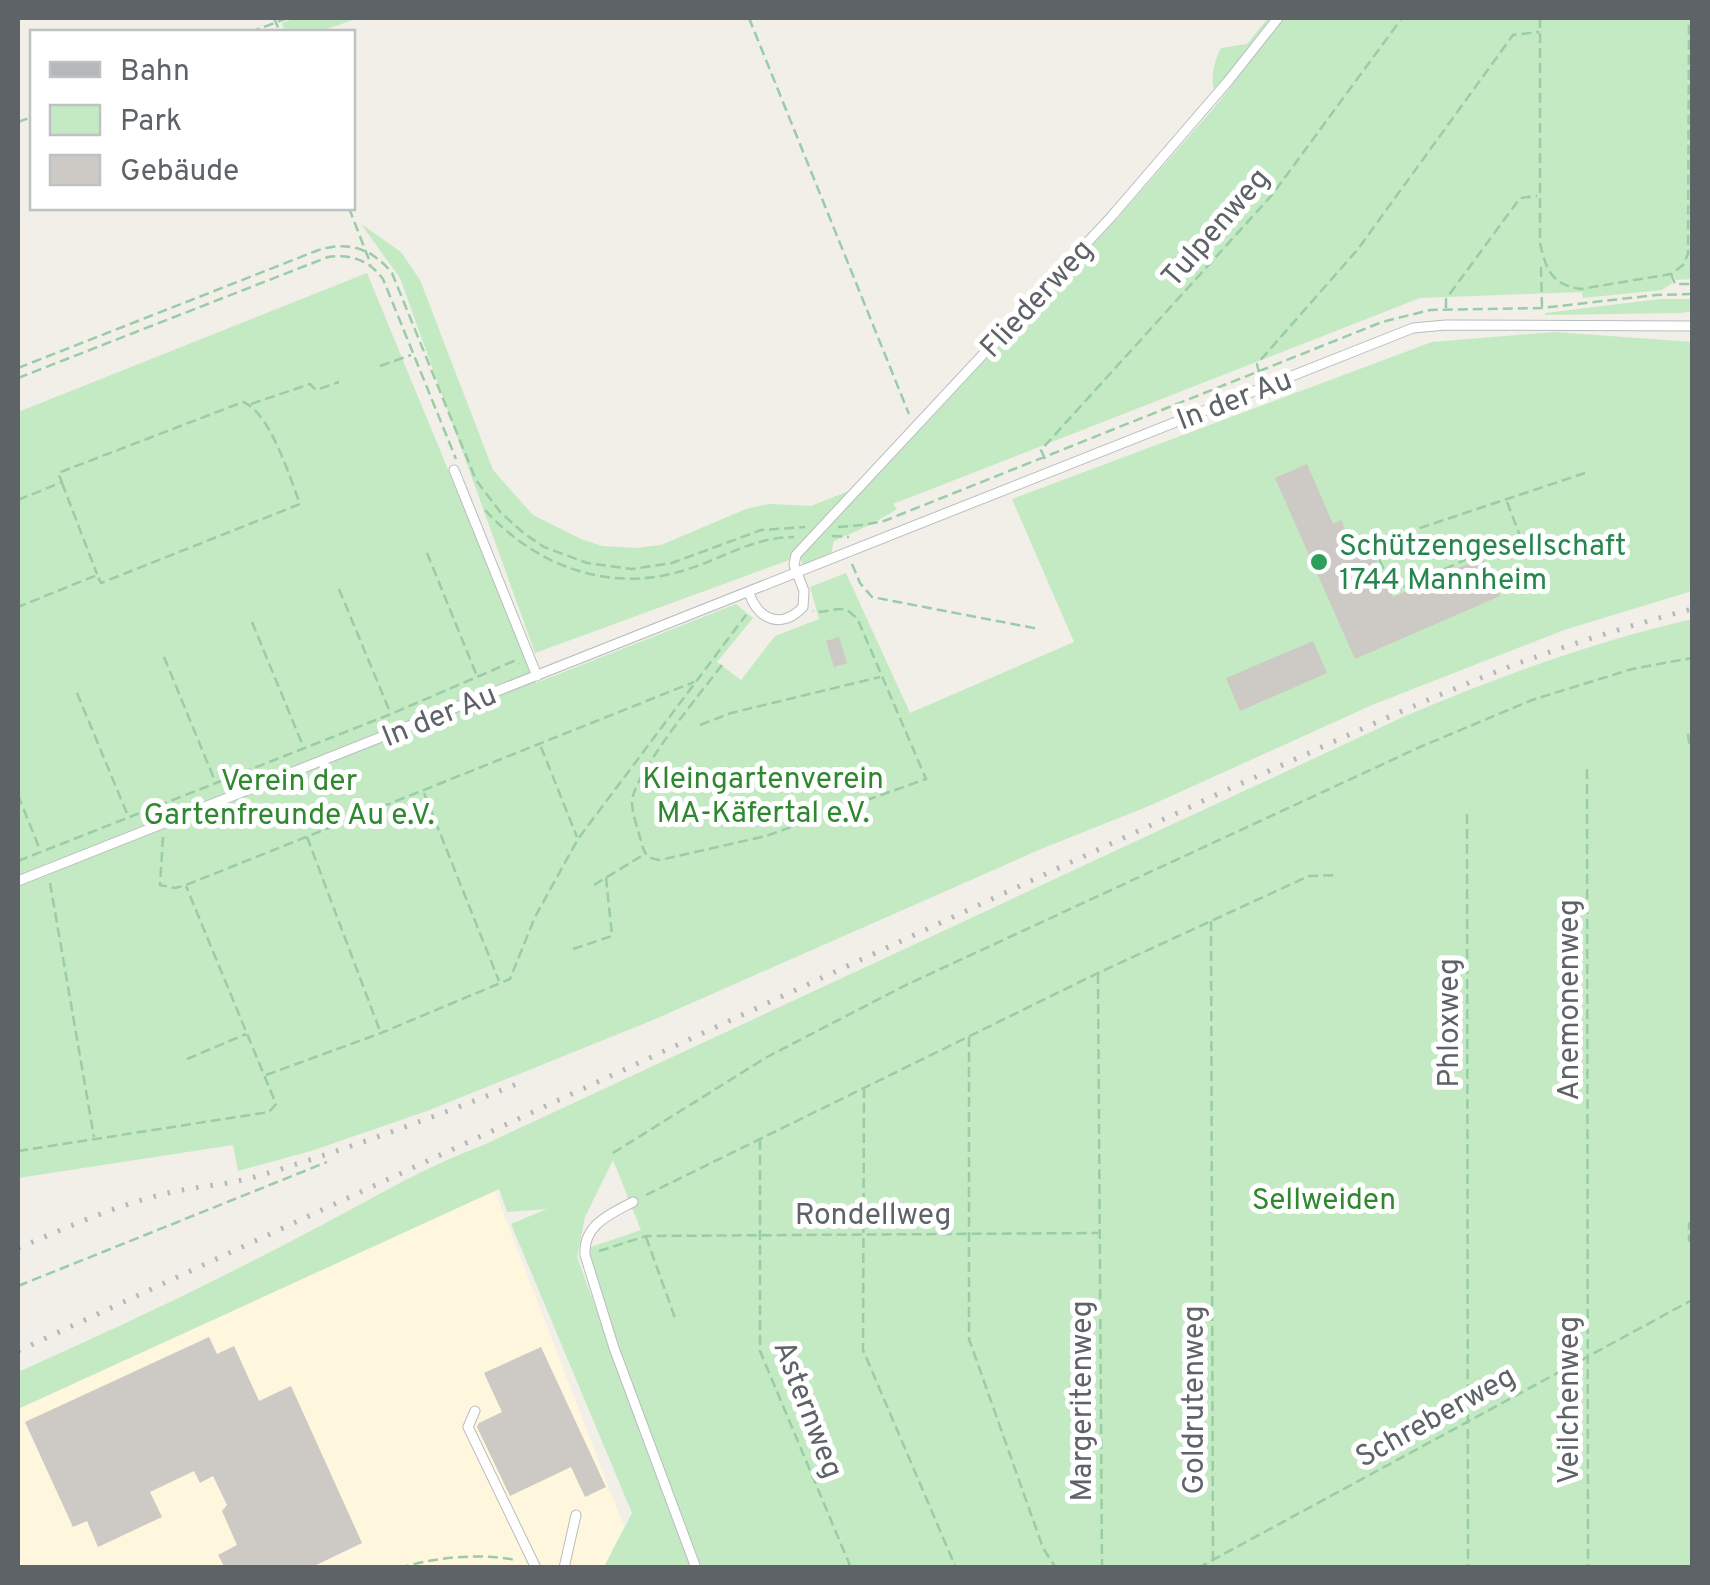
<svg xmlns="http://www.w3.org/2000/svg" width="1710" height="1585" viewBox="0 0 1710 1585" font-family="Overpass,sans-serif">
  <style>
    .commercial { fill: #fff6de }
    .green { fill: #c3eac2 }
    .building { fill: #cdc9c4 }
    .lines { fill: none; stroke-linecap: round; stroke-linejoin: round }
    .lane-casing { stroke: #b9bdc1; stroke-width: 11 }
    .path { stroke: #9acca7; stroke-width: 2.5; stroke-dasharray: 10 5; stroke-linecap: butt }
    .lane { stroke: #fff; stroke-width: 9 }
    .rail { stroke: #b6b7b8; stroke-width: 5; stroke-dasharray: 2.5 12; stroke-linecap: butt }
    .leisure-dot { fill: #2e9e5b; stroke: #fff; stroke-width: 4 }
    .labels { text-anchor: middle; stroke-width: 10; stroke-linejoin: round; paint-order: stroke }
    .street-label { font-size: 30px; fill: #5e6368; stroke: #fff }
    .leisure-label { font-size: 30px; fill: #27864d; stroke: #fff; text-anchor: start }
    .park-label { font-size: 30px; fill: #2f872f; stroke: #fff }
  </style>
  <rect width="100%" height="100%" fill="#f1efe7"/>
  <!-- commercial -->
  <path class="commercial" d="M 495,1191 L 624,1527 L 604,1567 L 18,1567 L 18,1409 Z"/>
  <!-- green -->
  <path class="green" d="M 296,18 L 358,18 L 319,32 L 285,32 L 282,23 Z
    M 1268,18 L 1273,18 L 1239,62 L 1214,89 C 1210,76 1215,59 1221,48 L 1247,44 Z
    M 1284,18 L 1692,18 L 1692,279 L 1676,280 L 1674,276 L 1671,278 L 1672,283 L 1662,290 L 1583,298 L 1582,292 L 1420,298 L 893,504 L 897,509 L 872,524 L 834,541 L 831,554 L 805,565 L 802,563 L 800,556 L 535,653 L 400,278 L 361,224 L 401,252 L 420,280 L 493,470 L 533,515 L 581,539 L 602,546 L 635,548 L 661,545 L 746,509 L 769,504 L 811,506 L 871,482 L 1114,222 L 1219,102 Z
    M 367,273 L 536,683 L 736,604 L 753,618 L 717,662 L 741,680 L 775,636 L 819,619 L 810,587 L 846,573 L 910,713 L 1074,642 L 1012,499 L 1432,342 L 1555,332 L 1692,342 L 1692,591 L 1564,630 L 1372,705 L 1149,806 L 1041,849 L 653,1020 L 427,1111 L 311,1151 L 238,1171 L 233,1145 L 18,1178 L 18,412 Z
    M 1660,299 L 1692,299 L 1692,311 L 1681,313 L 1545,315 L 1545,313 Z
    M 1692,619 L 1692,1567 L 702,1567 C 657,1463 621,1356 588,1248 L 641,1230 L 613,1160 L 585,1217 L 577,1257 L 691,1567 L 604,1567 L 632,1513 L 511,1224 L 547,1209 L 507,1212 L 499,1189 L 18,1409 L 18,1372 C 113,1330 208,1285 301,1236 C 360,1206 417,1170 479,1147 L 1403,717 C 1498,677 1592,642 1692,619 Z"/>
  <!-- building -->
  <path class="building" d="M 1307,464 L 1333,524 L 1341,520 L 1360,561 L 1374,555 L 1393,597 L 1483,557 L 1500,596 L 1355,659 L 1275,478 Z
    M 839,637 L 847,663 L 834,667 L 826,641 Z
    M 1313,641 L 1327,673 L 1240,711 L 1226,678 Z
    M 209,1337 L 217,1354 L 234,1346 L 259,1401 L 291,1386 L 362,1543 L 310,1568 L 225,1568 L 218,1555 L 237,1545 L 222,1511 L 227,1505 L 213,1476 L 200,1483 L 194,1471 L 150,1492 L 162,1517 L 98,1547 L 87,1521 L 73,1527 L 25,1422 Z
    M 541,1347 L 606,1487 L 585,1497 L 571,1467 L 510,1496 L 477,1427 L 479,1423 L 502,1412 L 484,1373 Z"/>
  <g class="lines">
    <defs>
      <path id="lane" d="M 454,470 L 537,676
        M 749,593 C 759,621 782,629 803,607 L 804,591 L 794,565 L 796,555 L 1111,217 L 1229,80 L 1278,18
        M 18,881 L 1413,328 L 1446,325 L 1692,326
        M 633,1202 C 610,1214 583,1225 585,1255 L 614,1348 L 696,1568
        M 475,1411 L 468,1427 L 536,1568
        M 564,1568 L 576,1515"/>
    </defs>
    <!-- lane casing -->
    <use href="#lane" class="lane-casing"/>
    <!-- path -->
    <path class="path" d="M 274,18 L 280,32
      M 749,18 L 909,414
      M 1540,18 L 1540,243 C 1546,270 1552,285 1581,289 L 1671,274 L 1683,265 L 1688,254 L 1689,18
      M 250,32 L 288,18
      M 18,122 L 32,117
      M 349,208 L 371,265
      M 1671,274 L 1675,284 L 1692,284
      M 1542,307 L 1541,268 L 1544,267
      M 1446,308 L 1446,299 L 1520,198 L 1537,196
      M 380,366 L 411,355
      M 18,368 L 316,251 C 346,240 372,248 392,273 L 476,480 L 501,513 L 526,535 L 544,547 L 587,563 L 632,569 L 672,563 L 761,530 L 805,527
      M 1259,373 L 1257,364 L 1358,249 L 1513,35 L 1539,32
      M 18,378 L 328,257 C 351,254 369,260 383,279 L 456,459
      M 251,404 L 310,384 L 316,390 L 339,382
      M 1045,459 L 1041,450 L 1272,195 L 1402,18
      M 62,483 L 97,574
      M 18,500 L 62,482 L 58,473 L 243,402 C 270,412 290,478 300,504 L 101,583 L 97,575 L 18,607
      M 1507,502 L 1528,557
      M 485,510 C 536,566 608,593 682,571 C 720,560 753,537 794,537
      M 838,527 L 863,525 L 884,521 L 1382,322 L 1430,310 L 1542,308 L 1656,295 L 1692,294
      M 832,536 L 849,537
      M 1362,544 L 1372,544 L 1585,473
      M 1373,546 L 1394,591 L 1520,536
      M 427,553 L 477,676
      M 852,564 L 860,583 L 872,597 L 1039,629
      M 339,589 L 390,712
      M 252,622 L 303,746
      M 164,657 L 215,781
      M 722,665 C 703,690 632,776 632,802 C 632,814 638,829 641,841 C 644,853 646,859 660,860 L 766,836 L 926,779 L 858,620 C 841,599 834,615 813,611
      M 77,693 L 128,816
      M 700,725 L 731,713 L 880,677
      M 1688,734 L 1689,742 L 1692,748
      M 541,747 L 577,837
      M 1587,769 L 1588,1568
      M 424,793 L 499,981
      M 18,795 L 40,850
      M 1467,814 L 1468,1568
      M 163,837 L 160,885 L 175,888 L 186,885 L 694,682
      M 307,837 L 380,1031
      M 18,861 L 391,714 L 514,661 L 519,664
      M 50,883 L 94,1137
      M 594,885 L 643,855
      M 1211,921 L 1213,1568
      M 573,949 L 612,936 L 606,877
      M 1098,974 L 1102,1568
      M 969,1037 L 969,1339 L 1043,1548 L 1056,1568
      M 187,1059 L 246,1034
      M 266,1075 L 381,1033 L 510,979 L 535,917 L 578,839 L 746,615
      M 864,1088 L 863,1350 L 956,1568
      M 760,1140 L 760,1351 L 851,1568
      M 18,1151 L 269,1112 L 276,1104 L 186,886
      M 613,1153 L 767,1057 L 906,985 L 1420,747 L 1532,700 L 1632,669 L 1692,658
      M 646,1195 L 1098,973 L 1309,876 L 1337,875
      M 1692,1221 L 1689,1224 L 1689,1240 L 1692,1243
      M 646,1237 L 675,1318
      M 599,1251 L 646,1236 L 1098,1233
      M 18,1286 L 327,1162
      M 399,1568 C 437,1557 477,1553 516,1560
      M 1198,1568 L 1692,1300"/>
    <!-- lane -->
    <use href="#lane" class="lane"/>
    <!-- rail -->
    <path class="rail" d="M 18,1248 C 66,1228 116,1205 168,1193 C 198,1186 228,1185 258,1176 C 345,1150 432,1118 517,1084
      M 18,1351 L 1233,787 C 1308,754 1383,718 1459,687 C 1534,655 1613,630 1692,609"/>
  </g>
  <!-- markers -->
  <circle class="leisure-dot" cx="1319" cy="562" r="10"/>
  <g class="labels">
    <!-- street labels -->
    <g class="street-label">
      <text transform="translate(1215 227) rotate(-49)" y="10">Tulpenweg</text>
      <text transform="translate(1036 298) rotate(-47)" y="10">Fliederweg</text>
      <text transform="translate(1234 399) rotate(-21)" y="10">In der Au</text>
      <text transform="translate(439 715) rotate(-22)" y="10">In der Au</text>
      <text transform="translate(1568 1000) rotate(-90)" y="10">Anemonenweg</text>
      <text transform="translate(1448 1023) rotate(-90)" y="10">Phloxweg</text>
      <text x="873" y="1224">Rondellweg</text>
      <text transform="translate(1193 1400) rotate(-90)" y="10">Goldrutenweg</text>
      <text transform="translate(1568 1400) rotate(-90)" y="10">Veilchenweg</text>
      <text transform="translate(1081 1401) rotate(-90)" y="10">Margeritenweg</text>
      <text transform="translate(809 1409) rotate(69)" y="10">Asternweg</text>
      <text transform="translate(1435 1416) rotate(-29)" y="10">Schreberweg</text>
    </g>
    <!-- leisure labels -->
    <g class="leisure-label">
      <text x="1339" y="555">Schützengesellschaft<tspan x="1339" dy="34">1744 Mannheim</tspan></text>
    </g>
    <!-- park labels -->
    <g class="park-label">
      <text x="763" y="788">Kleingartenverein<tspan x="763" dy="34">MA-Käfertal e.V.</tspan></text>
      <text x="289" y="790">Verein der<tspan x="289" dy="34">Gartenfreunde Au e.V.</tspan></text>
      <text x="1324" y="1209">Sellweiden</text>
    </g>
  </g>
  <!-- border -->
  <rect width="1710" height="1585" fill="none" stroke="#5e6368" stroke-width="40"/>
  <!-- legend -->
  <rect x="30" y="30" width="325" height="180" fill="#ffffff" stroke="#bfc1c3" stroke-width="2.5"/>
  <rect x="50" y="62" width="50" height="15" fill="#b6b7b8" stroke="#bfc1c3" stroke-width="2.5"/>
  <text x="120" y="80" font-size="30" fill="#5e6368">Bahn</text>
  <rect x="50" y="105" width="50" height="30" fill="#c3eac2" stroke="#bfc1c3" stroke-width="2.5"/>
  <text x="120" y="130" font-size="30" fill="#5e6368">Park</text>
  <rect x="50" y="155" width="50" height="30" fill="#cdc9c4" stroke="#bfc1c3" stroke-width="2.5"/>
  <text x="120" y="180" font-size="30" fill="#5e6368">Gebäude</text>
</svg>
